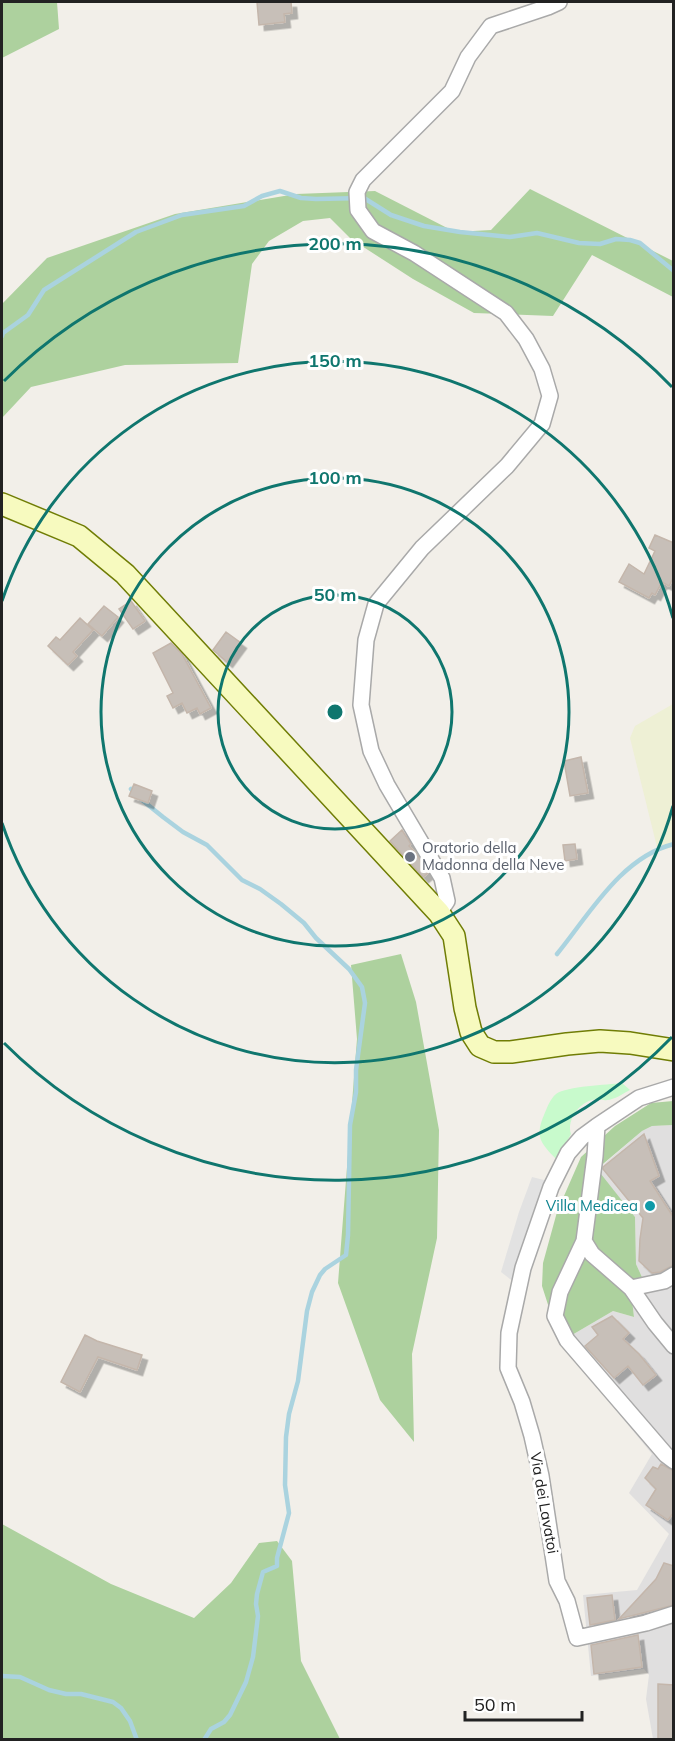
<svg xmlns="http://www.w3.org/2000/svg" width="675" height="1741" viewBox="0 0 675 1741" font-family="Mulish,sans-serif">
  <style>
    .residential { fill: #e0dfdf }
    .farmland { fill: #eef0d5 }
    .forest { fill: #add19e }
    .park { fill: #c8facc }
    .parking { fill: #e2e2e2 }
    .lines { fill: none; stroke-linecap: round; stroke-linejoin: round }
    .stream { stroke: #aad3df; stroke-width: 4.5 }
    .building { fill: #c7bfb8; stroke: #c4b6ab; stroke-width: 1.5; filter: url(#shadow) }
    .street-casing { stroke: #a9a9a9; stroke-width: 18 }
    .secondary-casing { stroke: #707d05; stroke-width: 24 }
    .street { stroke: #fff; stroke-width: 15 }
    .secondary { stroke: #f7fabf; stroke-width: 21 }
    .ring { fill: none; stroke: #0f766e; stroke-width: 3 }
    .worship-dot { fill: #6b7280; stroke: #fff; stroke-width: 2 }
    .culture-dot { fill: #0f9aa8; stroke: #fff; stroke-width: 2 }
    .labels { text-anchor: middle; stroke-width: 6; stroke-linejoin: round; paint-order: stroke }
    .worship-label { font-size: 15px; fill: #5b616d; stroke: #fff; text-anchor: start }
    .culture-label { font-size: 15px; fill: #0d838f; stroke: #fff; text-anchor: end }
    .street-label { font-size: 15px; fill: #222; stroke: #fff }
    .centre { fill: #0f766e; stroke: #fff; stroke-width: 3 }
    .ring-label { font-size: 18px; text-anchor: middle; font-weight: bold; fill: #0f766e; stroke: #fff; stroke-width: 6; stroke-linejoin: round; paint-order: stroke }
  </style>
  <defs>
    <filter id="shadow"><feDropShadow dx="5.5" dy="5.5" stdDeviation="0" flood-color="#0004"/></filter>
  </defs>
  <rect width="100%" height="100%" fill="#f2efe9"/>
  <!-- residential -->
  <path class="residential" d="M 673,1125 L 673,1739 L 653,1739 L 646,1699 L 649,1675 L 644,1669 L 591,1676 L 583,1595 L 637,1590 L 669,1534 L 629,1493 L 652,1454 L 560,1342 L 613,1311 L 634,1317 L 632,1300 L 646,1286 L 636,1264 L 635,1217 L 597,1170 L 642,1131 L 652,1126 Z"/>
  <!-- farmland -->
  <path class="farmland" d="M 673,704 L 673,847 L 658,851 L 630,738 L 635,726 Z"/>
  <!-- forest -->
  <path class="forest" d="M 2,2 L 57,2 L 59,29 L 2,58 Z
    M 530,189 L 673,261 L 673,297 L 592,255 L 553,316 L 474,313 L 413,279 L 351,239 L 330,218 L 303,221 L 269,241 L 252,264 L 238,363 L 125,365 L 31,387 L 2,418 L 2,304 L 47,258 L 175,214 L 296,194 L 375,191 L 455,232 L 491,230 Z
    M 401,954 L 416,1002 L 439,1130 L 437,1238 L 412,1354 L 414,1442 L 380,1400 L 338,1283 L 357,1039 L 351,965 Z
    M 673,1101 L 673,1125 L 652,1126 L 642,1131 L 597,1169 L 635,1217 L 636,1264 L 646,1286 L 632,1300 L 634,1317 L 613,1311 L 560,1342 L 542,1286 L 543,1263 L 557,1212 L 581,1157 L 615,1126 L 651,1103 Z
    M 2,1524 L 111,1584 L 194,1618 L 231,1583 L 259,1543 L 277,1541 L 292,1561 L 301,1661 L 340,1739 L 2,1739 Z"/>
  <!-- park -->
  <path class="park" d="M 622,1083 L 630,1090 C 624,1093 614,1100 607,1100 C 604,1101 601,1099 597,1099 C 581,1100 566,1119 571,1134 L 557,1160 C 542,1144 534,1138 544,1115 C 547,1108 550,1099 556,1094 C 567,1086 607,1085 622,1083 Z"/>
  <!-- parking -->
  <path class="parking" d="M 532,1177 L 548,1181 L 514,1282 L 501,1272 L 519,1212 Z"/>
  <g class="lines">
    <!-- stream -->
    <path class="stream" d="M 2,336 L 3,333 L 28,315 L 44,290 L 136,232 L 182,215 L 244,206 L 262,196 L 280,191 L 301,198 L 316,199 L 364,198 L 391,215 L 424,226 L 460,232 L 510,237 L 537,233 L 579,243 L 600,244 L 616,239 L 630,240 L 640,243 L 674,271
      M 131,789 L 137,796 L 163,817 L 183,832 L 207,845 L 242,880 L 260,889 L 281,904 L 304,923 L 316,938 L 349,969 L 362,987 L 365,1003 L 356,1070 L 356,1092 L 350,1125 L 348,1235 L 346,1255 L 325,1269 L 320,1275 L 312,1292 L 307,1311 L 298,1381 L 289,1414 L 286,1437 L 285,1485 L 289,1513 L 277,1558 L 277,1566 L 263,1572 L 257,1594 L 256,1604 L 258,1616 L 253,1657 L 246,1682 L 230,1715 L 224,1722 L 211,1729 L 204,1740
      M 557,954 C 589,915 621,857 674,844
      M 2,1676 L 20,1677 L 49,1690 L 66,1694 L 81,1694 L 113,1702 L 121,1708 L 130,1721 L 137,1740"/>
  </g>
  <!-- building -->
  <path class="building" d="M 257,2 L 291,2 L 292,13 L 284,14 L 285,22 L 259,25 Z
    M 655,535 L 674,543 L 674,576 L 669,586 L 662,582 L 655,595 L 652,593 L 649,598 L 619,582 L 629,564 L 644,574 L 655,551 L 649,548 Z
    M 131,601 L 145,621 L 133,629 L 119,609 Z
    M 104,606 L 118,617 L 102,636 L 88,624 Z
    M 80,618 L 93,630 L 73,652 L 77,656 L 68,665 L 48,646 L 56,637 L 60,640 Z
    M 226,632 L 241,643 L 227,662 L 213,650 Z
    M 171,643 L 182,654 L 211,708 L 200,714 L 197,708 L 187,713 L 182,703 L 173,708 L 167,696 L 173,693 L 153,653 Z
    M 581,757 L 588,793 L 570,796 L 564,761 Z
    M 134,784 L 152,791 L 148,803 L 129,796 Z
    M 402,830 L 411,844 L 409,846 L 416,853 L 428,873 L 423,877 L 390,841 Z
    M 575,844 L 577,859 L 565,861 L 563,845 Z
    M 644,1134 L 659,1176 L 650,1181 L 674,1218 L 674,1265 L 660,1272 L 652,1273 L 639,1261 L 640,1239 L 643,1218 L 603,1169 L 603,1167 Z
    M 612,1316 L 629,1333 L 623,1339 L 639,1354 L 656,1375 L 643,1385 L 628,1366 L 614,1378 L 585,1346 L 598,1335 L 592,1327 Z
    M 85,1335 L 97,1341 L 142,1355 L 137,1370 L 98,1357 L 80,1392 L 61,1382 Z
    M 661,1464 L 674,1471 L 674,1512 L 668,1520 L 646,1505 L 656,1489 L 645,1478 L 653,1467 L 658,1469 Z
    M 664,1563 L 674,1566 L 674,1605 L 619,1619 L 656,1579 Z
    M 612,1595 L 615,1620 L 590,1625 L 587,1598 Z
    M 638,1635 L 642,1667 L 594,1674 L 591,1645 Z
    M 658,1684 L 674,1685 L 674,1740 L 658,1740 Z"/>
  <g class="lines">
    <defs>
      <path id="street" d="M 439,913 L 447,901 L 442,878 L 387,785 L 371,751 L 361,705 L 366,640 L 376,604 L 422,548 L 507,466 L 542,424 L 550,396 L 542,369 L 526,339 L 506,313 L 414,253 L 373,231 L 358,210 L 357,192 L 363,180 L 452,91 L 468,57 L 491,26 L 548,7 L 559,2
        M 674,1087 L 639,1098 L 597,1126 L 582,1137 L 568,1153 L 551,1187 L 523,1268 L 509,1333 L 508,1368 L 522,1402 L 532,1436 L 541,1476 L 557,1581 L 567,1601 L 577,1638 L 646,1623 L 674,1614
        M 597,1126 L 595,1156 L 584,1241 L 560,1292 L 555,1316 L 567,1340 L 666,1455 L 674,1461
        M 584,1241 L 592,1254 L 631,1288 L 664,1281 L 674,1275
        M 631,1288 L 655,1323 L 674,1346"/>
      <path id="secondary" d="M 2,504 L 79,536 L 125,574 L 439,913 L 454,936 L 465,1008 L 471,1032 L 480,1046 L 494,1052 L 511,1052 L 567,1044 L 600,1041 L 630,1043 L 674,1050"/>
    </defs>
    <!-- street casing -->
    <use href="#street" class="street-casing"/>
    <!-- secondary casing -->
    <use href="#secondary" class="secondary-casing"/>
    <!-- street -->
    <use href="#street" class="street"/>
    <!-- secondary -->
    <use href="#secondary" class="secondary"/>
  </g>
  <!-- distance rings -->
  <g class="ring">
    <circle cx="335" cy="712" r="117"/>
    <circle cx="335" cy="712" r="234"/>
    <path d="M673 806A351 351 0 0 1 2 823M2 601A351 351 0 0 1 673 618"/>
    <path d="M672 1037A468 468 0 0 1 4 1043M4 381A468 468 0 0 1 672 387"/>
  </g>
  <!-- markers -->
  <circle class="worship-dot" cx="410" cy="857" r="6"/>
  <circle class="culture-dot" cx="650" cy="1206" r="6"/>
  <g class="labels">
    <!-- worship labels -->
    <g class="worship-label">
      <text x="422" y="853">Oratorio della<tspan x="422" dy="17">Madonna della Neve</tspan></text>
    </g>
    <!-- culture labels -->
    <g class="culture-label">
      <text x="638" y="1211">Villa Medicea</text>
    </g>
    <!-- street labels -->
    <g class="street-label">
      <text transform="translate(544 1503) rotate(80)" y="5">Via dei Lavatoi</text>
    </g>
  </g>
  <circle cx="335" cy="712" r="9" class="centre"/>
  <g class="ring-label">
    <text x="335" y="250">200 m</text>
    <text x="335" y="367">150 m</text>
    <text x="335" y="484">100 m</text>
    <text x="335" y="601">50 m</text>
  </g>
  <!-- border -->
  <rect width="675" height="1741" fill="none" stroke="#222222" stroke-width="6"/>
  <!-- scale -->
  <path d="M465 1711v9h117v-9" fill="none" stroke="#222222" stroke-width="3"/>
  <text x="474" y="1711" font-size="18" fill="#222222" stroke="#ffffff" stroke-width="4.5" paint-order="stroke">50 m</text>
</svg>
